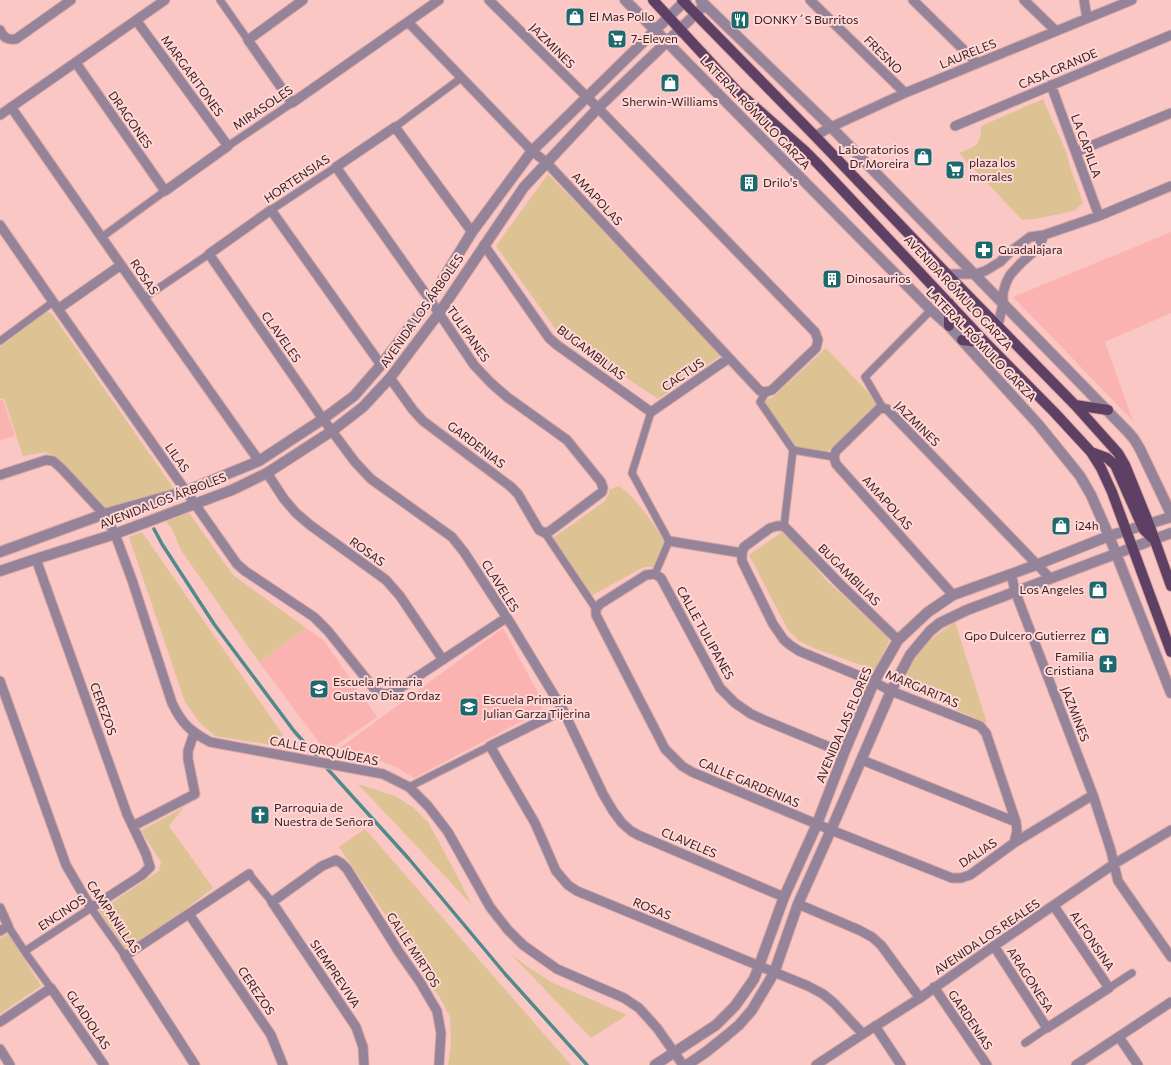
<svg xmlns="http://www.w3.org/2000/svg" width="1171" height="1065" viewBox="0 0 1171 1065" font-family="Commissioner,sans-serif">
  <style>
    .built { fill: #fbb3b1 }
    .green { fill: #ddc294 }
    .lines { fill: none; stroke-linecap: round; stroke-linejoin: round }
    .stream { stroke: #52898c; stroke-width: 3.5 }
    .pedestrian-casing { stroke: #d4a6a3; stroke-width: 9 }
    .minor-casing { stroke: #d4a6a3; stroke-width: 11 }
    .tertiary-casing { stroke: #d4a6a3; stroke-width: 12 }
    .primary-casing { stroke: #d4a6a3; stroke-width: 12 }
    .pedestrian { stroke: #958399; stroke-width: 7 }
    .minor { stroke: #958399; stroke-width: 9 }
    .tertiary { stroke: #958399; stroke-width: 10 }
    .primary { stroke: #5f4065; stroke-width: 10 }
    .labels { text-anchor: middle; stroke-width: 4; stroke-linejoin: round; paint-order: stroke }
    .poi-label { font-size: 12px; fill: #3a2221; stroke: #ffd7d6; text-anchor: start }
    .street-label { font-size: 12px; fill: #3a2221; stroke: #ffd7d6 }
  </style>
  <rect width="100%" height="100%" fill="#fac7c4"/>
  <!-- built -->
  <path class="built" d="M 1171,232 L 1171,313 L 1105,342 L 1133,421 L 1013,297 Z
    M 0,400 L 3,400 L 15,436 L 0,440 Z
    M 306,628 L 324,641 L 377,717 L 326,752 L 259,662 Z
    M 503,628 L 543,702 L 541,711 L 414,778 L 398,768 L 381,761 L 333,753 Z"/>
  <!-- green -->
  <path class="green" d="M 1043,99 L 1067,154 L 1070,167 L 1083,203 L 1074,211 L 1035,219 L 1022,220 L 959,153 C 976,146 981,146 981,126 Z
    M 548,174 L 723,354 L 658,399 L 557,331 L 496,246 Z
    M 47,311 L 52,314 L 172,486 L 171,489 L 103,512 L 54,457 L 46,452 L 23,456 L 4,398 L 0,399 L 0,347 Z
    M 826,348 L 879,404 L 826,453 L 803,451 L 794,446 L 762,402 L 773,397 Z
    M 619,486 C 638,500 651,521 664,540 L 655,568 L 651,567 L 644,567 L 589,597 L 550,540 L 604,502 L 609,494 L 609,490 Z
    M 189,513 L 233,575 L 306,628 L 259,662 L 181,550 L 172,529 L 166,521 Z
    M 785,530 L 825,579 L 890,639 L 875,670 L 816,649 L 799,641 L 788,630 L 749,555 Z
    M 142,532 L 292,748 L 215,736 L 200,723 L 185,702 L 129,537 Z
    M 955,622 L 987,723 L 902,686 C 907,675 911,663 919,652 C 928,640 942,631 955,622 Z
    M 358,784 L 395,796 L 414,808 L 428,822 L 446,855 L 472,905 Z
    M 184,807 L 169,826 L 213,888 L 182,912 L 124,950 L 98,912 L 159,871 L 161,862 L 141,831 Z
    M 365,829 L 571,1065 L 448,1065 L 451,1042 L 450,1017 L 439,996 L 425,977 L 384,913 L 339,847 Z
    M 8,934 L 41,986 L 0,1014 L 0,939 Z
    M 510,953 L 525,965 L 551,982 L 627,1015 L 591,1038 Z"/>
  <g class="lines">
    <!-- stream -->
    <path class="stream" d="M 154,529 L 162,544 L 214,624 L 294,731 L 320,760
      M 324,765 L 409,859 L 506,975 L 587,1065"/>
    <defs>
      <path id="pedestrian" d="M 220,0 L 248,40
        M 395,127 L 461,78
        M 228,146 L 292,103
        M 271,210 L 336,167
        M 102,237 L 165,191
        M 144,298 L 209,254
        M 0,341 L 53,302
        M 766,392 L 760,402 L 793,450
        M 883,408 L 865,377 L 931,310
        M 651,412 L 632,473 L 669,541 L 655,574
        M 793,450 L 834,457
        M 784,526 L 793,450
        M 545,533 L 596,609
        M 409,787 L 490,746
        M 249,874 L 272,902
        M 8,926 L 27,955 L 51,988
        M 25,951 L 91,908 L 125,956
        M 1109,988 L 1132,973
        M 1025,1043 L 1047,1028"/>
      <path id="minor" d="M 303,0 L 248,40 L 292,103 L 439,0
        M 810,0 L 905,93
        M 913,0 L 977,63
        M 1024,0 L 1056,31
        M 1084,0 L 1087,18
        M 408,22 L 532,151 L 546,162 L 760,391 L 766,392 L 772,390 L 816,348 L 818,340 L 815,332 L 598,108 L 489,0
        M 0,30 C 4,38 7,40 16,39 L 71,0
        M 76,63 L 165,191 L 228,146 L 136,20
        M 1051,85 L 1099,216
        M 11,107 L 144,298 L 259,461
        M 0,115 L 165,0
        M 955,126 L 1171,35
        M 815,136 L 831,127 L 905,93 L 1132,0
        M 1076,152 L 1171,113
        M 0,225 L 58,309 L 237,564 L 245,571 L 314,617 L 328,631 L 376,691 C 383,695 387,694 394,692 L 506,618
        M 484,245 L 549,338 L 557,345 L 651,412 L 729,358
        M 947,274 L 975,274 L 985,271 L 1000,262 L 1010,252 L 1030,237 L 1044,235 L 1099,216 L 1171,186
        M 58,309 L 121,265
        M 998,326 L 1003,303 L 1003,293 L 1006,283 L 1010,275 L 1021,263 L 1039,247 L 1044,235
        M 381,365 L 271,210 L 209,254 L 323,419 L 355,462 L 371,479 L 452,537 L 464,552 L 511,624 L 563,710 L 603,794 L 613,811 L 622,823 L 631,831 L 638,835 L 784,897
        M 390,378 L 413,410 L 423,421 L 510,486 L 518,494 L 539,530 L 545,533 L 550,531 L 602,492 L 603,488 L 601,482 L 567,440 L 507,397 L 491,383 L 474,365 L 430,300 L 336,167 L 395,127 L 472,232
        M 267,473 L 284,499 L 296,513 L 310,525 L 386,580 L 400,596 L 443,660
        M 0,475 L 46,460 L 53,461 L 62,469 L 104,514 L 115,534 L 132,580 L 172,703 C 182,724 190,731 210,742 L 383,774 L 409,787 L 428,806 L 448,832 L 490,907 L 508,930 L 523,945 L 557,969 L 624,998 L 639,1008 L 657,1028 L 683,1065
        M 669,541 L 742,553
        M 1011,574 L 1015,591 L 1093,795 L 1111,851 L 1118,881 L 1171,957
        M 953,595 L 836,464 L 834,457 L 836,451 L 879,409 L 883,408 L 887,409 L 1050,578
        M 898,640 L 841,585 L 784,526 L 777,526 L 770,528 L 744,547 L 742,553 L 742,561 L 773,624 L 784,640 L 790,645 L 799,651 L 874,682 L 891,691 L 980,726 L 986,733 L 1016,822 L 1017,831 L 1014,843
        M 0,681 L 66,865 L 91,908 L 142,875 L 150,867 L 146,854 L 127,814 L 36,559
        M 563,710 L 490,746 L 535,823 L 556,871 L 568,885 L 577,891 L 808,986 L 823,994 L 834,1003 L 863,1034
        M 844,753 L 764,720 L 751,714 L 735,703 L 720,688 L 661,578 L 655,574 L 646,575 L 600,604 L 596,609 L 596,615 L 665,749 L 682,766 L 692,772 L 831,830 L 952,878 L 961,878 L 970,875 L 1014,843 L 1093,795
        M 862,760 L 1016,822
        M 133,826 L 195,794 L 188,759 L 188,751 L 194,733
        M 798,904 L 859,930 L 872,937 L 881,945 L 920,998
        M 0,908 L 8,926 L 0,931
        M 189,914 L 271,1035 L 283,1065
        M 994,946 L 1047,1028 L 1109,988 L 1054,906
        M 934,987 L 987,1065
        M 0,1022 L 51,988 L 104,1065
        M 875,1026 L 901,1065
        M 1119,1037 L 1138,1065
        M 0,1049 L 10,1065
        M 195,1065 L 125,956 L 249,874
        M 364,1065 L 363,1047 L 356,1027 L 272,902 L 322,866 L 336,860 L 341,863 L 347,869 L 399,952 L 420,982 L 437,1011 L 441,1033 L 439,1065
        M 816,1065 L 863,1034 L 920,998 L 994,946 L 1114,864 L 1171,830
        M 1076,1065 L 1171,1002"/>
      <path id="tertiary" d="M 625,0 L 667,42 L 931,310 L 949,326 L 1038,424 L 1072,466 L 1080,476 L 1091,495 L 1109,536 L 1171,693
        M 701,1 L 831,127 L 1128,432 L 1134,439 L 1140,449 L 1171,514
        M 0,552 L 104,514 L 186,491 L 259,461 L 323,419 L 354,396 L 381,365 L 430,300 L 472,232 L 532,151 L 686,0
        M 0,571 L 36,559 L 115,534 L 232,490 L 267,473 L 332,431 L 363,407 L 390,378 L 439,313 L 524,187 L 598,108 L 705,5
        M 655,1065 L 716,1025 L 735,1006 L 754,979 L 759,966 L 784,897 L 817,824 L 844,753 L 874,682 L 898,640 L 928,612 L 953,595 L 1036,565 L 1109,536 L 1171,517
        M 687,1065 L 706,1052 L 726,1036 L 739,1025 L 752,1010 L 774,973 L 798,904 L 831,830 L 891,691 L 910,655 L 930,631 L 940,623 L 967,610 L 1171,533"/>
      <path id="primary" d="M 653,0 L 737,91 L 805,151 L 818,164 L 986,343 L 1055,413 L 1091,452 L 1101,468 L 1112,492 L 1171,652
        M 682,0 L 815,136 L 947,274 L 1075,405 L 1118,453 L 1125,465 L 1149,524 L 1171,586
        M 949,326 L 949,303
        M 962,340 L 986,343
        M 1075,405 L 1108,410
        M 1091,452 L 1107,458 L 1115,465 L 1142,526 L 1144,530 L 1152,538"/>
    </defs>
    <!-- pedestrian casing -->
    <use href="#pedestrian" class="pedestrian-casing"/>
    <!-- minor casing -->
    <use href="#minor" class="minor-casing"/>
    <!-- tertiary casing -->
    <use href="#tertiary" class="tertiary-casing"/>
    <!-- primary casing -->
    <use href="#primary" class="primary-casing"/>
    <!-- pedestrian -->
    <use href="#pedestrian" class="pedestrian"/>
    <!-- minor -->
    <use href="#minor" class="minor"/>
    <!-- tertiary -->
    <use href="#tertiary" class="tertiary"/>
    <!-- primary -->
    <use href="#primary" class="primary"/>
  </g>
  <!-- icons -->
  <defs>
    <symbol id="shop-square" viewBox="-11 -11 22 22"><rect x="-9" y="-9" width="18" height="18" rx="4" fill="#1d6a6e" stroke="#ffd7d6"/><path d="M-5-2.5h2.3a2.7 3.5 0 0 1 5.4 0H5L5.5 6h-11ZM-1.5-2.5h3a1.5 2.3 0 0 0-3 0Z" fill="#fff"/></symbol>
    <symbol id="restaurant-square" viewBox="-11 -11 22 22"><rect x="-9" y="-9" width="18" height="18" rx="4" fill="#1d6a6e" stroke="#ffd7d6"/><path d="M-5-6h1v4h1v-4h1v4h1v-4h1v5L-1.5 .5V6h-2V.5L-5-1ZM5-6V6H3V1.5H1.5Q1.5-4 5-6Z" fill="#fff"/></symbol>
    <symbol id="supermarket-square" viewBox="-11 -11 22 22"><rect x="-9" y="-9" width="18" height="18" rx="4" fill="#1d6a6e" stroke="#ffd7d6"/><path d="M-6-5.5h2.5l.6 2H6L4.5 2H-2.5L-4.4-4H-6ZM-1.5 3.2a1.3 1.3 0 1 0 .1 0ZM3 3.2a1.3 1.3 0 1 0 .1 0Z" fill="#fff"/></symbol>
    <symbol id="building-square" viewBox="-11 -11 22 22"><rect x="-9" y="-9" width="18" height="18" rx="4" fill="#1d6a6e" stroke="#ffd7d6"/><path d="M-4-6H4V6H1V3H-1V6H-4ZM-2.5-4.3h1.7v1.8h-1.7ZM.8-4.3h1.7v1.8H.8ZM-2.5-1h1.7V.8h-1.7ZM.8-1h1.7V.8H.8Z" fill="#fff"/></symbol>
    <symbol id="pharmacy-square" viewBox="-11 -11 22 22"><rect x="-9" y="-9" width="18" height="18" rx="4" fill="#1d6a6e" stroke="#ffd7d6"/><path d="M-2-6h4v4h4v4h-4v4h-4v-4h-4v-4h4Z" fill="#fff"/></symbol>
    <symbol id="church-square" viewBox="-11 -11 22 22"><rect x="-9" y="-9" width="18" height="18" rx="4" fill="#1d6a6e" stroke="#ffd7d6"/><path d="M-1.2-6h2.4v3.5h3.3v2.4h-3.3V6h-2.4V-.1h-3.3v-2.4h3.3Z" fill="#fff"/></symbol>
    <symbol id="school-square" viewBox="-11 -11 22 22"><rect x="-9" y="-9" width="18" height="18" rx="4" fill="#1d6a6e" stroke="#ffd7d6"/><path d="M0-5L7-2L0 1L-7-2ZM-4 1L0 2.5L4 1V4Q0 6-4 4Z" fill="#fff"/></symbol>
  </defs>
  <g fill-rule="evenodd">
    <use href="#shop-square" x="564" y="6" width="22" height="22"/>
    <use href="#restaurant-square" x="729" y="9" width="22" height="22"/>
    <use href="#supermarket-square" x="606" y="28" width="22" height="22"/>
    <use href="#shop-square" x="659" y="72" width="22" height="22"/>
    <use href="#shop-square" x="912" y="146" width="22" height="22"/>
    <use href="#supermarket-square" x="944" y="159" width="22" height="22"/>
    <use href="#building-square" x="738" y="172" width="22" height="22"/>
    <use href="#pharmacy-square" x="973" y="239" width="22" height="22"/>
    <use href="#building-square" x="821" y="268" width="22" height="22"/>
    <use href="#shop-square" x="1050" y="515" width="22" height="22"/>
    <use href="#shop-square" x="1087" y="579" width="22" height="22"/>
    <use href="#shop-square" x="1089" y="625" width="22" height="22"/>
    <use href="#church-square" x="1097" y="653" width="22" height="22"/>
    <use href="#school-square" x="308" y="678" width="22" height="22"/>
    <use href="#school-square" x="458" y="696" width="22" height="22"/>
    <use href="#church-square" x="249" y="804" width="22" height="22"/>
  </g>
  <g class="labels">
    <!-- poi labels -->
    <g class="poi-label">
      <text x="589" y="21">El Mas Pollo</text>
      <text x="754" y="24">DONKY´S Burritos</text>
      <text x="631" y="43">7-Eleven</text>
      <text x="670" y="106" text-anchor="middle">Sherwin-Williams</text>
      <text x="909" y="154" text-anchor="end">Laboratorios<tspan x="909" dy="14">Dr Moreira</tspan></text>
      <text x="969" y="167">plaza los<tspan x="969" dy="14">morales</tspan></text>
      <text x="763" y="187">Drilo's</text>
      <text x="998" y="254">Guadalajara</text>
      <text x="846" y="283">Dinosaurios</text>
      <text x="1075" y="530">i24h</text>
      <text x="1084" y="594" text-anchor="end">Los Angeles</text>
      <text x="1086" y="640" text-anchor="end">Gpo Dulcero Gutierrez</text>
      <text x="1094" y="661" text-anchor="end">Familia<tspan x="1094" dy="14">Cristiana</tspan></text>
      <text x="333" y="686">Escuela Primaria<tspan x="333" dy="14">Gustavo Diaz Ordaz</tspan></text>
      <text x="483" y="704">Escuela Primaria<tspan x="483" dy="14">Julian Garza Tijerina</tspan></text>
      <text x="274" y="812">Parroquia de<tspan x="274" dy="14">Nuestra de Señora</tspan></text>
    </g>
    <!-- street labels -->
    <g class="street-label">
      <text transform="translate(552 46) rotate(45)" y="4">JAZMINES</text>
      <text transform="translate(968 54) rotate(-22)" y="4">LAURELES</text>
      <text transform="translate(883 55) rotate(45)" y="4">FRESNO</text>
      <text transform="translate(1058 69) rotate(-23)" y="4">CASA GRANDE</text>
      <text transform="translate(192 76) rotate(54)" y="4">MARGARITONES</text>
      <text transform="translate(263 108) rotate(-34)" y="4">MIRASOLES</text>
      <text transform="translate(755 113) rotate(46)" y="4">LATERAL RÓMULO GARZA</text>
      <text transform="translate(130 120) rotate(55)" y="4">DRAGONES</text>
      <text transform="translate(1086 146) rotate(70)" y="4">LA CAPILLA</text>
      <text transform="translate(297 179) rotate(-34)" y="4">HORTENSIAS</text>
      <text transform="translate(597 199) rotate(47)" y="4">AMAPOLAS</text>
      <text transform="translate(144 277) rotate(56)" y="4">ROSAS</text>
      <text transform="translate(958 293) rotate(47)" y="4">AVENIDA RÓMULO GARZA</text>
      <text transform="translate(422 311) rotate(-55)" y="4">AVENIDA LOS ÁRBOLES</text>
      <text transform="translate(468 334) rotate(55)" y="4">TULIPANES</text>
      <text transform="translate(281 337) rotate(55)" y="4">CLAVELES</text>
      <text transform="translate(981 345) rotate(46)" y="4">LATERAL RÓMULO GARZA</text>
      <text transform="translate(591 353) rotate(37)" y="4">BUGAMBILIAS</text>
      <text transform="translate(683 375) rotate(-34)" y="4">CACTUS</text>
      <text transform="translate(917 424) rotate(45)" y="4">JAZMINES</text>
      <text transform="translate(476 445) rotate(37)" y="4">GARDENIAS</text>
      <text transform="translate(177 458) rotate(55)" y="4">LILAS</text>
      <text transform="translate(163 501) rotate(-21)" y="4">AVENIDA LOS ÁRBOLES</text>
      <text transform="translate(887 503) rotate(48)" y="4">AMAPOLAS</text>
      <text transform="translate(367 552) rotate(36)" y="4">ROSAS</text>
      <text transform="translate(849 575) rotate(45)" y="4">BUGAMBILIAS</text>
      <text transform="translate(500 586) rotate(58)" y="4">CLAVELES</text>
      <text transform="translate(705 633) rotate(61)" y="4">CALLE TULIPANES</text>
      <text transform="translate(922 689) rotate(23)" y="4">MARGARITAS</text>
      <text transform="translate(103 709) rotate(70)" y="4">CEREZOS</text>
      <text transform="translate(1075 714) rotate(69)" y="4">JAZMINES</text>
      <text transform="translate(844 725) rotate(-67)" y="4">AVENIDA LAS FLORES</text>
      <text transform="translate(324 751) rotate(11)" y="4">CALLE ORQUÍDEAS</text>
      <text transform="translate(749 783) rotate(23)" y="4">CALLE GARDENIAS</text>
      <text transform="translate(689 843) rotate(23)" y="4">CLAVELES</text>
      <text transform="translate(978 853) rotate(-33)" y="4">DALIAS</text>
      <text transform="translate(652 909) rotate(22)" y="4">ROSAS</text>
      <text transform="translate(62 913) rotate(-33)" y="4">ENCINOS</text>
      <text transform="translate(113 917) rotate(56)" y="4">CAMPANILLAS</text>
      <text transform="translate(987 937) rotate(-34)" y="4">AVENIDA LOS REALES</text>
      <text transform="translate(1092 941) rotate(56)" y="4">ALFONSINA</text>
      <text transform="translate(413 950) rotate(57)" y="4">CALLE MIRTOS</text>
      <text transform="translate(335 974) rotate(56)" y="4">SIEMPREVIVA</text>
      <text transform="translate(1030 980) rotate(57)" y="4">ARAGONESA</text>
      <text transform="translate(256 991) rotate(56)" y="4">CEREZOS</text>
      <text transform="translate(88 1020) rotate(56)" y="4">GLADIOLAS</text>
      <text transform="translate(970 1020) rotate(56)" y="4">GARDENIAS</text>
    </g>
  </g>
</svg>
